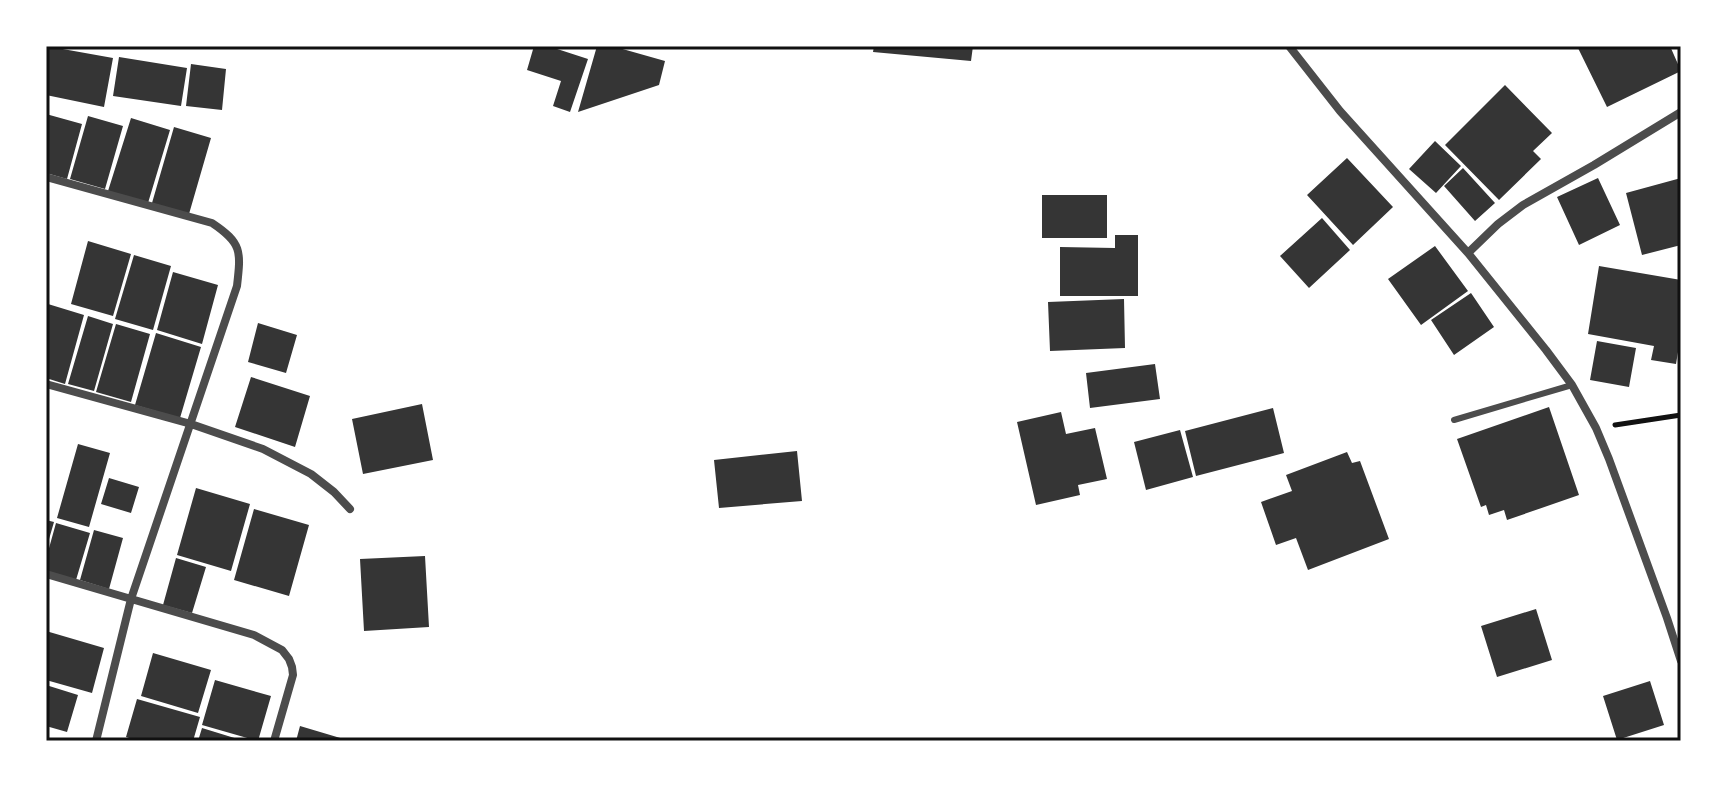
<svg xmlns="http://www.w3.org/2000/svg" width="1727" height="787" viewBox="0 0 1727 787" font-family="'PT Sans Narrow',sans-serif">
  <style>
    .building { fill: #353535 }
    .lines { fill: none; stroke-linecap: round; stroke-linejoin: round }
    .path { stroke: #111; stroke-width: 5 }
    .service { stroke: #4c4c4c; stroke-width: 6 }
    .minor { stroke: #4c4c4c; stroke-width: 8 }
    .neatline { fill: none; stroke: #111; stroke-width: 3 }
  </style>
  <rect width="100%" height="100%" fill="#fff"/>
  <!-- building -->
  <path class="building" d="M 46,46 L 113,58 L 104,107 L 46,95 Z
    M 534,46 L 548,46 L 588,59 L 570,112 L 553,106 L 561,81 L 527,70 Z
    M 597,46 L 612,46 L 665,61 L 659,85 L 578,112 Z
    M 874,46 L 973,46 L 971,61 L 873,52 Z
    M 1577,46 L 1670,46 L 1681,71 L 1607,107 Z
    M 119,57 L 187,68 L 181,106 L 113,96 Z
    M 191,64 L 226,69 L 222,110 L 186,106 Z
    M 1505,85 L 1552,133 L 1533,151 L 1541,159 L 1499,200 L 1445,145 Z
    M 46,114 L 82,124 L 67,179 L 46,173 Z
    M 88,116 L 123,126 L 105,189 L 70,179 Z
    M 131,118 L 170,130 L 148,203 L 108,191 Z
    M 174,127 L 211,138 L 189,214 L 152,203 Z
    M 1435,141 L 1461,166 L 1436,193 L 1409,169 Z
    M 1347,158 L 1393,207 L 1353,245 L 1307,195 Z
    M 1463,168 L 1495,203 L 1475,221 L 1444,186 Z
    M 1598,178 L 1620,225 L 1579,245 L 1557,197 Z
    M 1681,178 L 1681,245 L 1642,255 L 1626,193 Z
    M 1042,195 L 1107,195 L 1107,238 L 1042,238 Z
    M 1322,218 L 1350,250 L 1309,288 L 1280,256 Z
    M 1115,235 L 1138,235 L 1138,296 L 1060,296 L 1060,247 L 1115,248 Z
    M 88,241 L 131,254 L 113,316 L 71,304 Z
    M 1435,246 L 1468,291 L 1421,325 L 1388,279 Z
    M 134,255 L 171,266 L 153,330 L 115,319 Z
    M 1599,266 L 1681,280 L 1681,334 L 1676,364 L 1651,360 L 1654,346 L 1588,334 Z
    M 173,272 L 218,285 L 202,344 L 157,330 Z
    M 1471,293 L 1494,327 L 1454,355 L 1431,320 Z
    M 1124,299 L 1125,348 L 1050,351 L 1048,302 Z
    M 48,304 L 84,315 L 65,384 L 46,378 L 46,310 Z
    M 88,316 L 113,324 L 94,391 L 68,384 Z
    M 258,323 L 297,335 L 286,373 L 248,362 Z
    M 116,324 L 150,334 L 131,402 L 96,392 Z
    M 156,333 L 201,347 L 180,418 L 135,405 Z
    M 1597,341 L 1636,348 L 1629,387 L 1590,380 Z
    M 1155,364 L 1160,399 L 1090,408 L 1086,373 Z
    M 251,377 L 310,396 L 295,447 L 235,427 Z
    M 422,404 L 433,460 L 363,474 L 352,419 Z
    M 1549,407 L 1579,495 L 1507,520 L 1504,510 L 1489,515 L 1486,505 L 1481,507 L 1457,439 Z
    M 1273,408 L 1284,453 L 1196,476 L 1185,431 Z
    M 1061,412 L 1066,434 L 1095,428 L 1107,479 L 1078,485 L 1080,495 L 1036,505 L 1017,422 Z
    M 1180,430 L 1193,477 L 1146,490 L 1134,442 Z
    M 78,444 L 110,453 L 89,527 L 57,518 Z
    M 797,451 L 802,501 L 719,508 L 714,460 Z
    M 1347,452 L 1352,463 L 1360,461 L 1389,539 L 1308,570 L 1296,538 L 1276,545 L 1261,502 L 1292,491 L 1286,475 Z
    M 109,478 L 139,487 L 131,513 L 101,504 Z
    M 196,488 L 250,504 L 231,571 L 177,555 Z
    M 254,509 L 309,525 L 289,596 L 234,580 Z
    M 46,520 L 54,522 L 47,546 L 46,546 Z
    M 56,523 L 90,533 L 76,580 L 46,571 L 46,559 Z
    M 94,530 L 123,538 L 109,589 L 80,580 Z
    M 425,556 L 429,627 L 364,631 L 360,559 Z
    M 176,558 L 206,567 L 192,613 L 163,605 Z
    M 1536,609 L 1552,660 L 1497,677 L 1481,626 Z
    M 46,631 L 104,648 L 92,693 L 46,680 Z
    M 153,653 L 211,670 L 198,713 L 141,696 Z
    M 215,680 L 271,696 L 258,741 L 202,725 Z
    M 1650,681 L 1664,725 L 1617,740 L 1603,696 Z
    M 46,685 L 78,695 L 67,732 L 46,726 Z
    M 137,699 L 200,717 L 193,741 L 138,741 L 126,737 Z
    M 300,726 L 347,740 L 346,741 L 296,741 Z
    M 202,728 L 241,740 L 241,741 L 198,741 Z"/>
  <g class="lines">
    <!-- path -->
    <path class="path" d="M 1615,425 L 1681,415"/>
    <!-- service -->
    <path class="service" d="M 1454,420 L 1572,385"/>
    <!-- minor -->
    <path class="minor" d="M 1289,46 L 1340,111 L 1468,253 L 1546,350 L 1572,385 L 1596,428 L 1609,459 L 1667,618 L 1681,661
      M 46,177 L 212,223 C 242,243 241,251 237,286 L 131,599 L 96,741
      M 1468,253 L 1498,224 L 1523,205 L 1594,165 L 1681,112
      M 46,384 L 191,424 L 263,449 L 311,474 L 334,492 L 350,509
      M 46,574 L 254,635 L 282,650 L 289,659 L 292,667 L 293,675 L 274,741"/>
  </g>
  <!-- border -->
  <rect width="1727" height="787" fill="none" stroke="#ffffff" stroke-width="96"/>
  <rect x="48" y="48" width="1631" height="691" class="neatline"/>
</svg>
